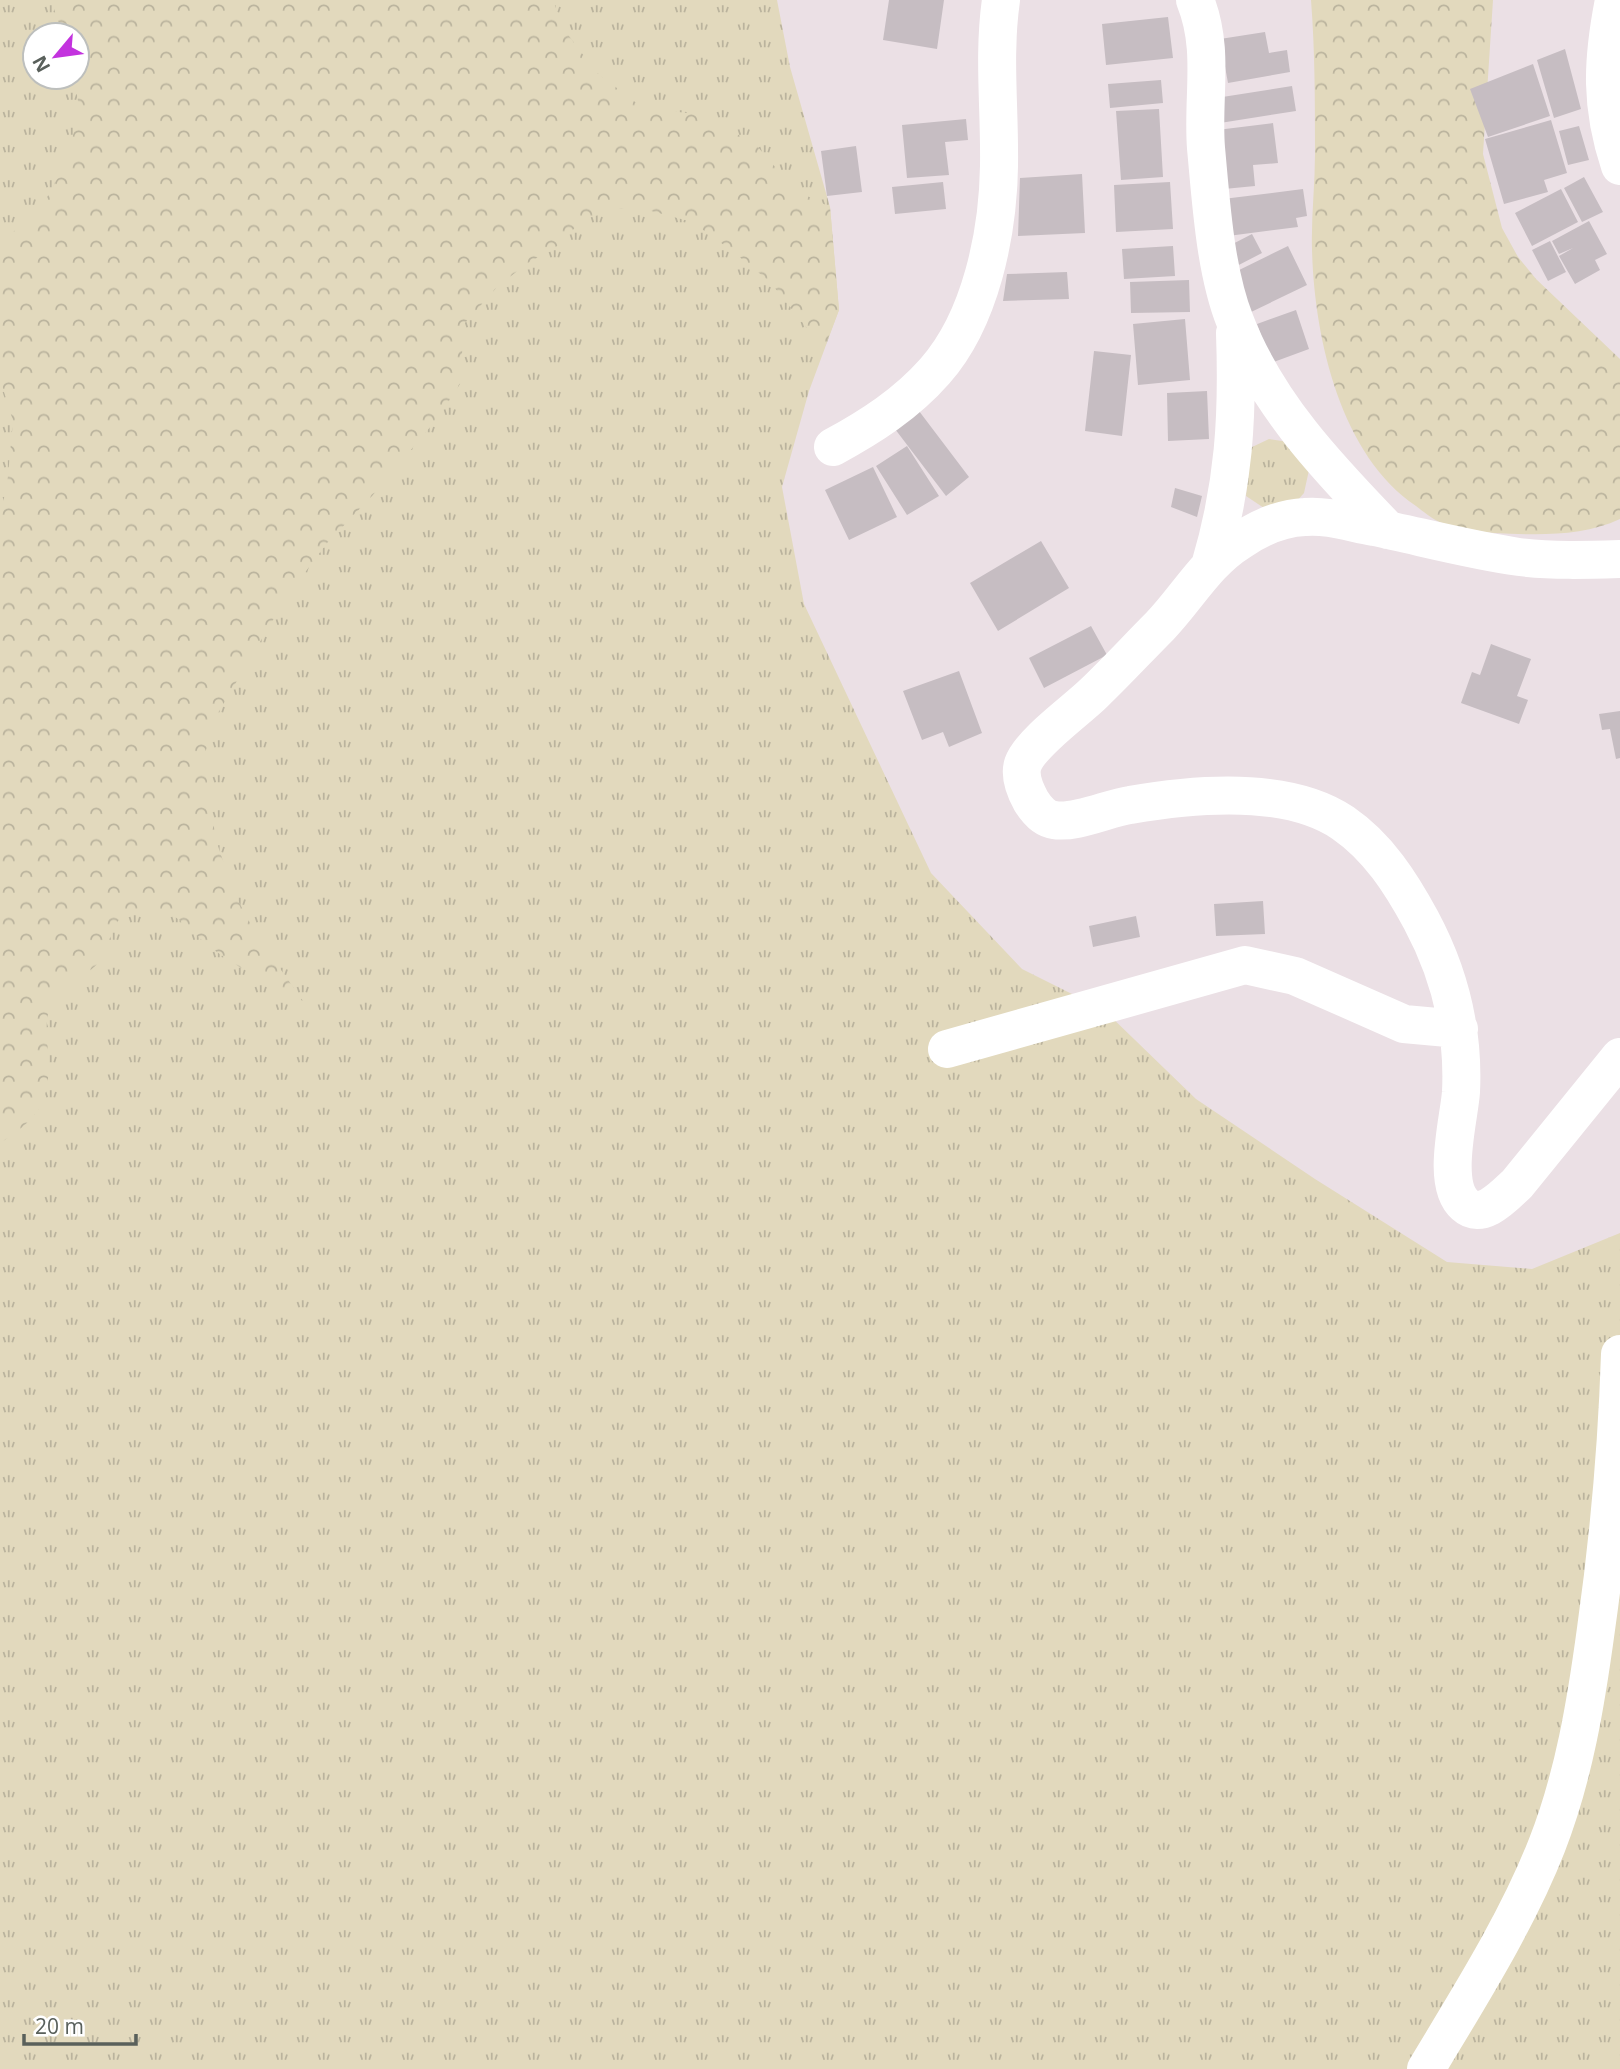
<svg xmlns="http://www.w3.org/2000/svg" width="1620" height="2069" viewBox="0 0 1620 2069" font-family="'Open Sans',sans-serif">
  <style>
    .grass { fill: url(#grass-tufts); fill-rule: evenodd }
    .forest { fill: url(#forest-crowns) }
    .building { fill: #c6bdc2 }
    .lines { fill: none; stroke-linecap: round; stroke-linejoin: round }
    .street { stroke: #fff; stroke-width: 38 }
  </style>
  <defs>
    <pattern id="grass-tufts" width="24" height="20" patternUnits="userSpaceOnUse" patternTransform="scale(1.75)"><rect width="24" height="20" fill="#e2d9bd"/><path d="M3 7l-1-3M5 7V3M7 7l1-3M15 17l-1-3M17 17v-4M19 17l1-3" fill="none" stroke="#bab39d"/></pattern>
    <pattern id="forest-crowns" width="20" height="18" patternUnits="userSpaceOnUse" patternTransform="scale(1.75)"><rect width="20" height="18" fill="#e2d9bd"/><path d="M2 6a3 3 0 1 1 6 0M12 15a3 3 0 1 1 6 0" fill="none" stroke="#bab39d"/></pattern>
  </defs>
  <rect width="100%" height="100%" fill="#ebe0e5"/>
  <!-- grass -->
  <path class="grass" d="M 0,0 L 777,0 L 790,67 L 830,207 L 839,310 L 809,391 L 782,487 L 804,604 L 931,873 L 1022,969 L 1104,1010 L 1196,1099 L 1315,1179 L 1447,1262 L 1532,1269 L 1620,1233 L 1620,2069 L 0,2069 ZM 35,35 L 77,35 L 77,77 L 35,77 Z
    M 1269,439 L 1289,442 L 1309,470 L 1304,493 L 1297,501 L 1264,508 L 1246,496 L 1250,448 Z"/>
  <!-- forest -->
  <path class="forest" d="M 51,0 L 553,0 L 563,28 L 596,72 L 643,108 L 705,115 L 757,146 L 795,190 L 830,207 L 839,310 L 824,349 L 770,282 L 731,250 L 692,222 L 644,209 L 618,209 L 582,220 L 559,245 L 528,263 L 498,286 L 464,324 L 460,384 L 437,419 L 372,496 L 327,543 L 286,598 L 218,713 L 205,753 L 208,796 L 217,843 L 233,891 L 257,936 L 303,1001 C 265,981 226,963 195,934 C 183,923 168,908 151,907 C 139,906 125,912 118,921 C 109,932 109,949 101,960 C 86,979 55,984 49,1010 C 45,1023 47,1039 48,1052 C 51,1100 41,1117 0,1143 L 0,514 L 7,486 L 13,421 L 0,379 L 0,242 L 39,212 L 68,159 L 79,107 L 74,77 L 77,77 L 77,35 L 63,35 Z
    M 1311,0 L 1493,0 L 1483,154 L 1502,228 L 1518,257 L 1536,279 L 1620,359 L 1620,519 C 1582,537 1536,535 1495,533 C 1478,532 1458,529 1442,523 C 1433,520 1424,512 1416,506 C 1340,455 1314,336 1312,249 C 1311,218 1315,186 1315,154 C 1315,102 1315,51 1311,0 Z"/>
  <!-- building -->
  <path class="building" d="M 889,0 L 944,0 L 937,49 L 883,40 Z
    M 1168,17 L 1173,58 L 1106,65 L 1102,24 Z
    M 1265,32 L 1269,53 L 1287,50 L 1290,72 L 1228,83 L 1220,39 Z
    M 1565,49 L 1581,109 L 1554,118 L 1537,60 Z
    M 1533,64 L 1550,116 L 1488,137 L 1470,89 Z
    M 1161,80 L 1163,103 L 1110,108 L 1108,84 Z
    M 1292,86 L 1296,111 L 1220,123 L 1216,98 Z
    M 1159,109 L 1163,177 L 1121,180 L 1116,111 Z
    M 966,119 L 968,140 L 945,142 L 949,175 L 907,178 L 902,125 Z
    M 1551,120 L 1567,173 L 1544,180 L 1548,192 L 1504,204 L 1485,139 Z
    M 1273,123 L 1278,163 L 1253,165 L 1255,186 L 1224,189 L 1217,130 Z
    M 1579,126 L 1589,160 L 1568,165 L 1559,131 Z
    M 856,146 L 862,192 L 827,196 L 821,151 Z
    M 1082,174 L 1085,233 L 1018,236 L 1020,178 Z
    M 1584,177 L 1603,212 L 1582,222 L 1564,188 Z
    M 943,182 L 946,209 L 895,214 L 892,187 Z
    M 1170,182 L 1173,229 L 1116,232 L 1114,185 Z
    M 1303,189 L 1307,216 L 1296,218 L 1298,227 L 1228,236 L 1223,199 Z
    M 1561,189 L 1578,222 L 1532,246 L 1515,213 Z
    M 1589,221 L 1607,254 L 1595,260 L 1600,270 L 1575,284 L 1559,256 L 1573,248 L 1559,254 L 1552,241 Z
    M 1252,234 L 1262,253 L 1233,268 L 1223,249 Z
    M 1550,241 L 1566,272 L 1548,281 L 1532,250 Z
    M 1173,246 L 1175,276 L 1124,279 L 1122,249 Z
    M 1288,246 L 1307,285 L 1249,313 L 1231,274 Z
    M 1067,272 L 1069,299 L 1003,301 L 1007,274 Z
    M 1189,280 L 1190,312 L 1131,313 L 1130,282 Z
    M 1296,310 L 1309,349 L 1271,363 L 1257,324 Z
    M 1185,319 L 1190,380 L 1138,385 L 1133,324 Z
    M 1094,351 L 1131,355 L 1122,436 L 1085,431 Z
    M 1207,391 L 1209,439 L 1168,441 L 1167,393 Z
    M 919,411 L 969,477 L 946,496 L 895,429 Z
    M 907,446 L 939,496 L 907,515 L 876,466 Z
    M 873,467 L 897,517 L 849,540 L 825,490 Z
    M 1175,488 L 1202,496 L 1197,517 L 1171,507 Z
    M 1041,541 L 1069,588 L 998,631 L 970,583 Z
    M 1091,626 L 1107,655 L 1044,688 L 1029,658 Z
    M 1491,644 L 1531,659 L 1517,696 L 1528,700 L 1519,724 L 1461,703 L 1472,672 L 1480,675 Z
    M 959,671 L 982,733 L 949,747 L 943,732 L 922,740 L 903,691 Z
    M 1620,711 L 1620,758 L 1616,759 L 1610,729 L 1602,730 L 1599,714 Z
    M 1263,901 L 1265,934 L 1216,936 L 1214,904 Z
    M 1136,916 L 1140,937 L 1093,947 L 1089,926 Z"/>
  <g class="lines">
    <!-- street -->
    <path class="street" d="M 1195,0 C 1215,49 1202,97 1206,148 C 1211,201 1215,271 1235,321 C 1266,403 1328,468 1388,530
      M 1614,0 C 1602,61 1600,106 1620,166
      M 833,447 C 870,427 906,404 935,371 C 981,319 998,233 999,166 C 1000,110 993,55 1001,0
      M 1620,559 C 1586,560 1552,561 1519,557 C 1470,550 1422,537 1374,527 C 1351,523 1328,515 1305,517 C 1281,518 1259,528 1240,541 C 1206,562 1187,598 1160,626 C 1138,648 1117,671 1094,693 C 1077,710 1031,742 1023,764 C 1019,776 1025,790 1031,801 C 1036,809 1044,819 1054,820 C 1075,824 1109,808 1130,805 C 1194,794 1287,785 1343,823 C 1378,847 1401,883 1421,920 C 1450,974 1464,1030 1461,1092 C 1459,1120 1441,1184 1465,1205 C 1482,1221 1505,1195 1517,1184 L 1620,1057
      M 1210,566 C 1234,485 1238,417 1235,333
      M 947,1049 L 1245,965 L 1295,976 L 1404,1024 L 1459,1029
      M 1426,2069 C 1468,1999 1517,1922 1547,1845 C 1574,1776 1586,1703 1596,1629 C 1609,1537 1617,1447 1620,1354"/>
  </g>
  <!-- north arrow -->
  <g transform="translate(56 56) rotate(241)"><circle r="33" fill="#ffffff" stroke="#bdbfbd" stroke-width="2"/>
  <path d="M0-5L12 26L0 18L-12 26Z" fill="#c333de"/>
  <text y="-10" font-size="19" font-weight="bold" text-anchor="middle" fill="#59605b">N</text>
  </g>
  <!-- scale -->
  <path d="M24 2034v10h112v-10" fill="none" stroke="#59605b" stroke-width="3.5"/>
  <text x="35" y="2034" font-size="21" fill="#59605b" stroke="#ffffff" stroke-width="5" paint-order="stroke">20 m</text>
</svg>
